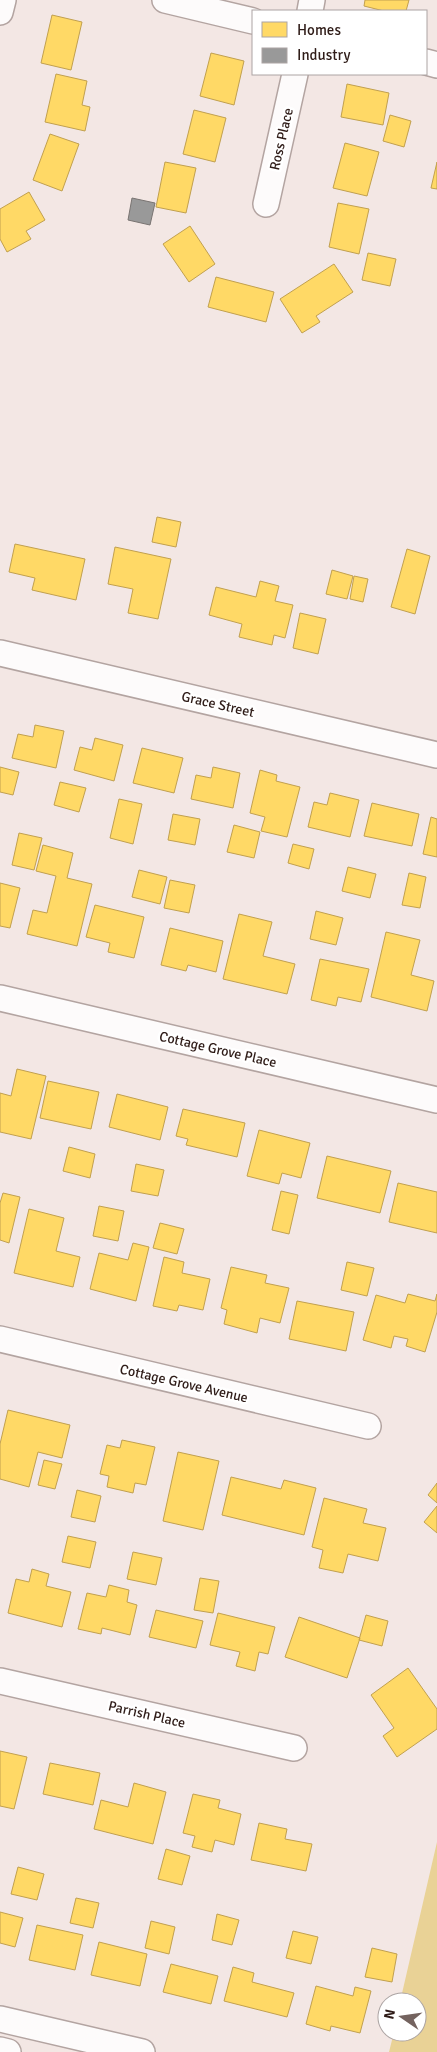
<svg xmlns="http://www.w3.org/2000/svg" width="437" height="2052" viewBox="0 0 437 2052" font-family="Signika,sans-serif">
  <style>
    .green { fill: #e9d296 }
    .homes { fill: #ffd966; stroke: #c1a04f }
    .industry { fill: #999; stroke: #797472 }
    .lines { fill: none; stroke-linecap: round; stroke-linejoin: round }
    .street-casing { stroke: #b3a4a1; stroke-width: 28 }
    .street { stroke: #fdfbfb; stroke-width: 25 }
    .labels { text-anchor: middle; stroke-width: 5; stroke-linejoin: round; paint-order: stroke }
    .street-label { font-size: 14px; fill: #2f1c18; stroke: #fff }
  </style>
  <rect width="100%" height="100%" fill="#f3e7e4"/>
  <!-- green -->
  <path class="green" d="M 437,1842 L 437,2052 L 389,2052 L 394,2032 L 417,2032 L 417,2002 L 400,2002 Z"/>
  <!-- homes -->
  <path class="homes" d="M 365,0 L 409,0 L 406,11 L 384,11 L 364,6 Z
    M 52,15 L 82,22 L 71,70 L 41,63 Z
    M 211,53 L 244,61 L 234,105 L 200,96 Z
    M 56,74 L 87,81 L 82,105 L 90,107 L 85,131 L 45,122 Z
    M 347,84 L 389,93 L 383,125 L 341,117 Z
    M 194,110 L 226,118 L 215,162 L 183,154 Z
    M 390,115 L 411,121 L 404,147 L 383,141 Z
    M 50,134 L 79,144 L 62,191 L 33,180 Z
    M 345,143 L 379,152 L 367,196 L 333,188 Z
    M 165,162 L 196,168 L 186,213 L 156,207 Z
    M 437,162 L 437,189 L 431,188 Z
    M 29,192 L 45,220 L 26,231 L 31,239 L 7,252 L 0,239 L 0,209 Z
    M 338,203 L 369,209 L 359,254 L 329,247 Z
    M 190,226 L 215,264 L 189,282 L 163,244 Z
    M 368,253 L 396,259 L 390,286 L 362,280 Z
    M 334,264 L 353,292 L 316,316 L 320,322 L 302,333 L 280,299 Z
    M 216,277 L 274,292 L 266,322 L 208,307 Z
    M 157,517 L 181,522 L 176,547 L 152,542 Z
    M 15,544 L 85,559 L 76,600 L 32,590 L 35,578 L 9,572 Z
    M 115,547 L 171,559 L 158,619 L 128,613 L 133,589 L 108,584 Z
    M 407,549 L 430,556 L 415,614 L 391,607 Z
    M 332,570 L 353,576 L 347,599 L 326,594 Z
    M 354,576 L 368,579 L 363,602 L 350,599 Z
    M 260,581 L 279,586 L 275,601 L 293,605 L 285,638 L 274,635 L 272,645 L 239,637 L 242,624 L 209,615 L 216,587 L 256,597 Z
    M 300,613 L 326,619 L 318,654 L 293,648 Z
    M 35,725 L 64,731 L 56,768 L 12,758 L 18,734 L 33,737 Z
    M 95,738 L 123,745 L 114,781 L 74,770 L 80,747 L 92,750 Z
    M 142,748 L 183,758 L 174,793 L 133,783 Z
    M 0,767 L 19,772 L 13,795 L 0,792 Z
    M 213,767 L 240,773 L 233,808 L 191,799 L 196,775 L 211,778 Z
    M 260,770 L 277,775 L 276,781 L 300,787 L 287,837 L 261,831 L 265,817 L 250,813 Z
    M 60,782 L 86,788 L 79,812 L 54,805 Z
    M 330,793 L 359,800 L 350,837 L 308,827 L 314,802 L 327,805 Z
    M 119,799 L 142,804 L 133,844 L 110,838 Z
    M 372,803 L 419,814 L 412,846 L 364,836 Z
    M 173,814 L 200,819 L 195,845 L 168,840 Z
    M 431,817 L 437,819 L 437,857 L 423,854 Z
    M 234,825 L 260,832 L 254,858 L 227,852 Z
    M 19,833 L 42,838 L 34,870 L 12,865 Z
    M 293,844 L 314,849 L 309,869 L 288,863 Z
    M 43,845 L 73,853 L 67,878 L 92,884 L 77,946 L 27,934 L 33,910 L 47,913 L 56,876 L 36,871 Z
    M 348,867 L 376,874 L 370,898 L 342,891 Z
    M 139,870 L 167,877 L 160,904 L 132,897 Z
    M 409,873 L 426,877 L 420,908 L 402,905 Z
    M 170,880 L 195,885 L 189,913 L 164,908 Z
    M 0,883 L 20,888 L 10,928 L 0,926 Z
    M 95,905 L 144,917 L 134,958 L 108,952 L 110,943 L 86,937 Z
    M 316,911 L 343,918 L 336,945 L 310,939 Z
    M 239,914 L 272,922 L 263,956 L 295,964 L 287,994 L 223,979 Z
    M 170,928 L 223,941 L 216,972 L 188,965 L 186,971 L 161,965 Z
    M 386,932 L 420,940 L 411,975 L 434,981 L 427,1011 L 371,997 Z
    M 320,959 L 369,969 L 361,1002 L 338,997 L 336,1006 L 311,1000 Z
    M 17,1069 L 46,1076 L 31,1139 L 0,1132 L 0,1093 L 11,1096 Z
    M 48,1081 L 99,1092 L 91,1129 L 40,1118 Z
    M 117,1094 L 168,1107 L 160,1140 L 109,1127 Z
    M 183,1109 L 245,1123 L 237,1157 L 186,1145 L 188,1139 L 176,1136 Z
    M 259,1130 L 310,1143 L 301,1178 L 282,1173 L 279,1184 L 247,1176 Z
    M 69,1147 L 95,1154 L 90,1178 L 63,1171 Z
    M 327,1156 L 391,1171 L 380,1213 L 317,1198 Z
    M 136,1164 L 164,1170 L 158,1196 L 131,1191 Z
    M 398,1183 L 437,1192 L 437,1233 L 389,1222 Z
    M 281,1191 L 298,1195 L 289,1234 L 272,1230 Z
    M 3,1193 L 20,1197 L 9,1243 L 0,1240 L 0,1203 Z
    M 99,1206 L 124,1211 L 118,1241 L 93,1236 Z
    M 29,1209 L 64,1218 L 56,1251 L 80,1257 L 73,1287 L 14,1273 Z
    M 160,1223 L 184,1229 L 177,1254 L 153,1248 Z
    M 133,1243 L 149,1247 L 136,1301 L 90,1289 L 99,1253 L 128,1260 Z
    M 164,1257 L 184,1262 L 182,1273 L 210,1279 L 203,1310 L 179,1305 L 177,1311 L 153,1306 Z
    M 347,1262 L 374,1268 L 367,1296 L 341,1290 Z
    M 231,1267 L 267,1275 L 265,1283 L 289,1288 L 280,1323 L 260,1318 L 257,1333 L 224,1324 L 227,1310 L 221,1308 Z
    M 408,1294 L 435,1301 L 437,1294 L 437,1312 L 425,1352 L 406,1346 L 408,1339 L 394,1336 L 391,1348 L 363,1340 L 376,1295 L 405,1303 Z
    M 297,1301 L 354,1312 L 346,1351 L 289,1339 Z
    M 8,1410 L 70,1425 L 62,1458 L 38,1452 L 29,1487 L 0,1479 L 0,1444 Z
    M 122,1440 L 155,1447 L 146,1485 L 135,1483 L 133,1493 L 107,1487 L 109,1476 L 100,1474 L 107,1445 L 120,1448 Z
    M 178,1452 L 219,1461 L 203,1530 L 163,1521 Z
    M 44,1460 L 62,1464 L 55,1489 L 38,1485 Z
    M 231,1477 L 281,1489 L 284,1480 L 316,1488 L 304,1535 L 222,1515 Z
    M 437,1483 L 437,1503 L 428,1495 Z
    M 77,1490 L 101,1496 L 95,1522 L 71,1517 Z
    M 324,1498 L 367,1509 L 363,1523 L 386,1528 L 378,1561 L 348,1554 L 343,1573 L 319,1568 L 323,1550 L 312,1547 Z
    M 437,1506 L 437,1533 L 424,1522 Z
    M 68,1536 L 96,1542 L 90,1568 L 62,1562 Z
    M 133,1552 L 162,1558 L 156,1585 L 127,1579 Z
    M 32,1569 L 49,1574 L 46,1586 L 71,1592 L 62,1627 L 8,1613 L 16,1579 L 29,1582 Z
    M 200,1578 L 219,1581 L 213,1613 L 194,1610 Z
    M 109,1585 L 129,1590 L 127,1602 L 137,1605 L 130,1635 L 102,1628 L 101,1634 L 78,1629 L 87,1593 L 106,1597 Z
    M 156,1610 L 203,1621 L 196,1648 L 149,1637 Z
    M 218,1613 L 275,1627 L 268,1654 L 259,1652 L 255,1671 L 236,1666 L 240,1652 L 210,1645 Z
    M 366,1615 L 388,1621 L 382,1646 L 359,1640 Z
    M 299,1617 L 360,1638 L 347,1678 L 285,1657 Z
    M 408,1668 L 437,1709 L 437,1729 L 397,1757 L 383,1736 L 394,1728 L 371,1695 Z
    M 0,1751 L 27,1757 L 14,1809 L 0,1806 Z
    M 50,1763 L 100,1773 L 93,1805 L 43,1794 Z
    M 134,1783 L 166,1792 L 153,1844 L 94,1829 L 101,1800 L 128,1807 Z
    M 193,1794 L 220,1800 L 218,1808 L 241,1814 L 234,1845 L 215,1840 L 212,1852 L 192,1847 L 195,1836 L 183,1833 Z
    M 259,1823 L 287,1829 L 285,1839 L 312,1844 L 306,1871 L 251,1860 Z
    M 166,1849 L 190,1856 L 182,1885 L 158,1879 Z
    M 18,1867 L 44,1874 L 37,1900 L 11,1894 Z
    M 76,1898 L 99,1903 L 93,1928 L 70,1923 Z
    M 0,1912 L 23,1918 L 15,1947 L 0,1943 Z
    M 217,1914 L 239,1920 L 232,1945 L 212,1940 Z
    M 151,1921 L 175,1927 L 169,1954 L 145,1948 Z
    M 37,1925 L 83,1935 L 75,1970 L 29,1960 Z
    M 293,1931 L 318,1937 L 311,1964 L 286,1958 Z
    M 99,1942 L 147,1954 L 140,1986 L 91,1975 Z
    M 372,1948 L 397,1954 L 392,1982 L 365,1977 Z
    M 171,1964 L 218,1976 L 211,2004 L 163,1992 Z
    M 233,1967 L 254,1973 L 252,1982 L 294,1993 L 287,2017 L 224,2001 Z
    M 316,1986 L 353,1996 L 355,1987 L 371,1991 L 360,2033 L 331,2026 L 330,2031 L 306,2024 Z"/>
  <!-- industry -->
  <path class="industry" d="M 132,198 L 155,203 L 150,225 L 128,220 Z"/>
  <g class="lines">
    <defs>
      <path id="street" d="M 165,0 L 253,21
        M 310,11 L 312,0
        M 0,12 L 3,0
        M 426,62 L 437,65
        M 266,204 L 295,74
        M 0,653 L 437,755
        M 0,998 L 437,1100
        M 0,1339 L 368,1426
        M 0,1681 L 294,1748
        M 0,2019 L 142,2052
        M 0,2050 L 8,2052"/>
    </defs>
    <!-- street casing -->
    <use href="#street" class="street-casing"/>
    <!-- street -->
    <use href="#street" class="street"/>
  </g>
  <g class="labels">
    <!-- street labels -->
    <g class="street-label">
      <text transform="translate(281 139) rotate(-77)" y="5">Ross Place</text>
      <text transform="translate(218 704) rotate(13)" y="5">Grace Street</text>
      <text transform="translate(218 1049) rotate(13)" y="5">Cottage Grove Place</text>
      <text transform="translate(184 1383) rotate(13)" y="5">Cottage Grove Avenue</text>
      <text transform="translate(147 1714) rotate(13)" y="5">Parrish Place</text>
    </g>
  </g>
  <!-- legend -->
  <rect x="252" y="10" width="175" height="65" fill="#ffffff" stroke="#aca4a3"/>
  <rect x="262" y="22" width="25" height="15" fill="#ffd966" stroke="#aca4a3"/>
  <text x="297" y="35" font-size="15" fill="#2f1c18">Homes</text>
  <rect x="262" y="48" width="25" height="15" fill="#999999" stroke="#aca4a3"/>
  <text x="297" y="60" font-size="15" fill="#2f1c18">Industry</text>
  <!-- north arrow -->
  <g transform="translate(402 2017) rotate(283)"><circle r="24" fill="#ffffff" stroke="#aca4a3"/>
  <path d="M0-4L9 19L0 12L-9 19Z" fill="#74635f"/>
  <text y="-8" font-size="14" font-weight="bold" text-anchor="middle" fill="#2f1c18">N</text>
  </g>
</svg>
